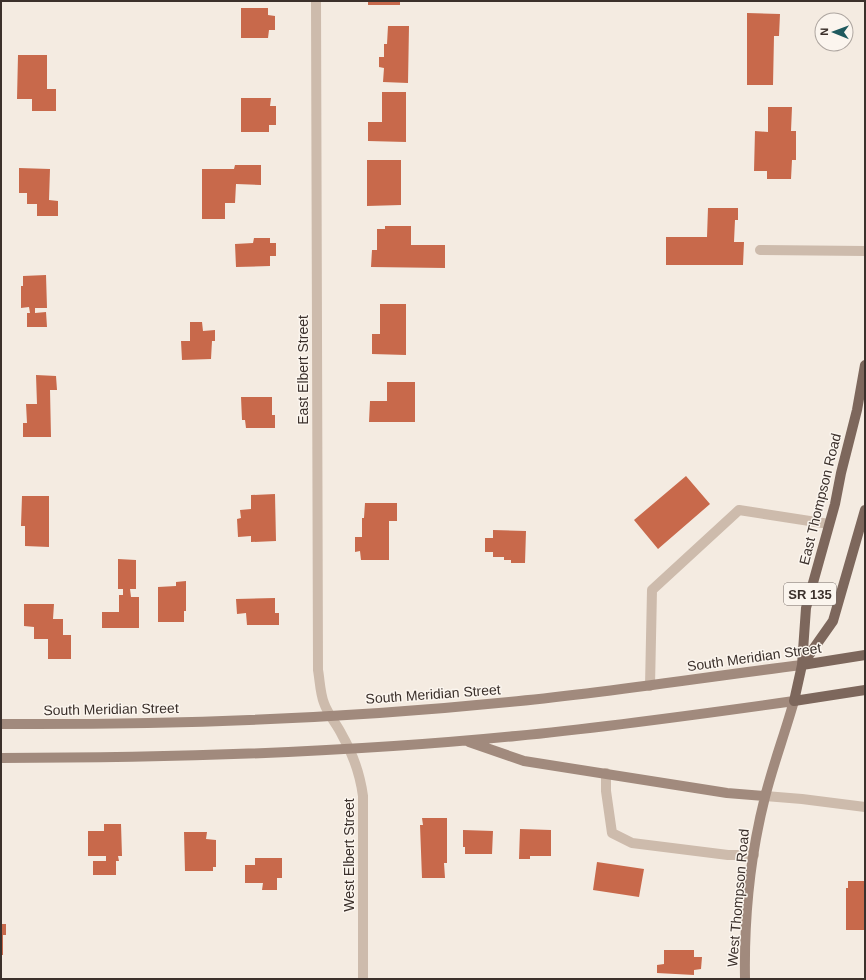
<svg xmlns="http://www.w3.org/2000/svg" width="866" height="980" viewBox="0 0 866 980" font-family="Arial,sans-serif">
  <style>
    .building { fill: #c8694b }
    .lines { fill: none; stroke-linecap: round; stroke-linejoin: round }
    .lane { stroke: #cdbbac; stroke-width: 10 }
    .street { stroke: #cdbbac; stroke-width: 10 }
    .secondary { stroke: #a18a7d; stroke-width: 10 }
    .primary { stroke: #7d675c; stroke-width: 10 }
    .labels { text-anchor: middle; stroke-width: 3; stroke-linejoin: round; paint-order: stroke }
    .shield { fill: #fbf5ee; stroke: #756b66; stroke-width: 1 }
    .shield-label { font-size: 13px; font-weight: bold; fill: #3b302b }
    .street-label { font-size: 14px; fill: #3b302b; stroke: #fbf5ee }
  </style>
  <rect width="100%" height="100%" fill="#f4ebe1"/>
  <!-- building -->
  <path class="building" d="M 368,1 L 400,1 L 400,5 L 368,5 Z
    M 241,8 L 268,8 L 268,15 L 275,16 L 275,30 L 269,30 L 268,38 L 241,38 Z
    M 747,13 L 780,14 L 779,36 L 774,36 L 773,85 L 747,85 Z
    M 388,26 L 409,26 L 408,83 L 383,82 L 384,68 L 379,67 L 379,57 L 384,57 L 384,44 L 387,44 Z
    M 18,55 L 47,55 L 47,89 L 56,89 L 56,111 L 32,111 L 32,99 L 17,99 Z
    M 382,92 L 406,92 L 406,142 L 368,141 L 368,122 L 382,122 Z
    M 241,98 L 271,98 L 270,106 L 276,106 L 276,125 L 269,125 L 269,132 L 241,132 Z
    M 768,107 L 792,107 L 791,131 L 796,131 L 796,160 L 792,160 L 791,179 L 767,179 L 767,171 L 754,171 L 755,131 L 768,132 Z
    M 367,160 L 401,160 L 401,205 L 367,206 Z
    M 235,165 L 261,165 L 261,185 L 236,184 L 235,203 L 225,203 L 225,219 L 202,219 L 202,169 L 234,169 Z
    M 19,168 L 50,169 L 49,200 L 58,201 L 58,216 L 37,216 L 37,204 L 27,204 L 27,193 L 19,193 Z
    M 708,208 L 738,208 L 738,220 L 735,220 L 734,242 L 744,242 L 743,265 L 666,265 L 666,237 L 707,237 Z
    M 385,226 L 411,226 L 411,245 L 445,245 L 445,268 L 371,267 L 372,250 L 377,250 L 377,229 L 385,229 Z
    M 254,238 L 270,238 L 270,243 L 276,243 L 276,256 L 270,256 L 270,266 L 236,267 L 235,244 L 253,243 Z
    M 46,275 L 47,308 L 35,308 L 35,313 L 46,312 L 47,327 L 27,327 L 27,313 L 30,313 L 29,307 L 21,308 L 21,286 L 23,286 L 23,276 Z
    M 380,304 L 406,304 L 406,355 L 372,354 L 372,334 L 380,334 Z
    M 190,322 L 202,322 L 203,331 L 215,330 L 215,341 L 212,341 L 211,359 L 182,360 L 181,341 L 190,341 Z
    M 36,375 L 56,376 L 57,390 L 50,390 L 51,437 L 23,437 L 23,423 L 27,423 L 26,404 L 37,404 Z
    M 387,382 L 415,382 L 415,422 L 369,422 L 370,401 L 387,401 Z
    M 241,397 L 272,397 L 272,415 L 275,415 L 275,428 L 246,428 L 245,420 L 242,420 Z
    M 686,476 L 710,504 L 658,549 L 634,520 Z
    M 275,494 L 276,541 L 251,542 L 251,536 L 238,537 L 237,519 L 241,518 L 240,510 L 251,509 L 251,495 Z
    M 22,496 L 49,496 L 49,547 L 25,546 L 25,526 L 21,526 Z
    M 365,503 L 397,503 L 397,521 L 389,521 L 389,560 L 361,560 L 360,551 L 355,552 L 355,537 L 362,537 L 362,518 L 364,518 Z
    M 493,530 L 526,531 L 525,563 L 511,563 L 511,560 L 504,560 L 504,557 L 493,557 L 493,552 L 485,552 L 485,538 L 493,538 Z
    M 118,559 L 136,560 L 136,589 L 130,589 L 131,597 L 139,597 L 139,628 L 102,628 L 102,612 L 119,612 L 119,595 L 123,595 L 123,589 L 118,589 Z
    M 186,581 L 186,611 L 184,611 L 184,622 L 158,622 L 158,587 L 176,586 L 176,582 Z
    M 275,598 L 275,613 L 279,613 L 279,625 L 247,625 L 246,613 L 237,614 L 236,599 Z
    M 24,604 L 54,604 L 53,619 L 63,619 L 63,635 L 71,635 L 71,659 L 48,659 L 48,639 L 34,639 L 34,627 L 24,626 Z
    M 422,818 L 447,818 L 447,863 L 444,863 L 445,878 L 422,878 L 420,825 L 423,825 Z
    M 104,824 L 121,824 L 122,856 L 118,856 L 119,861 L 116,861 L 116,875 L 93,875 L 93,861 L 106,861 L 106,856 L 88,856 L 88,831 L 104,831 Z
    M 520,829 L 551,830 L 551,856 L 530,856 L 530,859 L 519,859 Z
    M 463,830 L 493,831 L 492,854 L 465,854 L 465,847 L 463,847 Z
    M 184,832 L 207,832 L 206,839 L 216,840 L 216,867 L 213,867 L 213,871 L 185,871 Z
    M 255,858 L 282,858 L 282,878 L 277,878 L 277,890 L 262,890 L 263,883 L 245,883 L 245,865 L 255,865 Z
    M 597,862 L 644,869 L 639,897 L 593,890 Z
    M 848,881 L 865,881 L 865,930 L 846,930 L 846,888 L 848,888 Z
    M 1,924 L 6,924 L 6,935 L 3,935 L 3,955 L 1,955 Z
    M 664,950 L 694,950 L 694,957 L 702,957 L 701,969 L 694,970 L 694,975 L 657,973 L 657,965 L 664,964 Z"/>
  <g class="lines">
    <!-- lane -->
    <path class="lane" d="M 760,250 L 865,251
      M 650,686 L 652,590 L 739,510 L 829,524
      M 606,773 L 606,791 L 612,833 L 632,843 L 728,855 L 754,855"/>
    <!-- street -->
    <path class="street" d="M 316,1 L 318,670 C 320,681 320,693 324,703 C 328,715 337,724 342,735 C 353,754 360,774 363,796 L 363,979
      M 765,796 L 802,799 L 865,807"/>
    <!-- secondary -->
    <path class="secondary" d="M 1,724 C 170,725 341,719 509,702 C 607,693 704,677 802,665
      M 469,742 L 524,761 L 727,793 L 765,796
      M 1,758 C 173,758 345,753 516,736 C 609,727 702,714 794,701 C 785,733 773,765 765,797 C 750,856 744,919 745,979"/>
    <!-- primary -->
    <path class="primary" d="M 865,365 L 857,410 L 841,473 L 835,504 L 806,608 L 802,665 L 794,701 L 865,690
      M 802,665 L 833,621 L 865,510
      M 802,665 L 865,655"/>
  </g>
  <g class="labels">
    <!-- shield labels -->
    <rect class="shield" x="784" y="583" width="52" height="22" rx="3"/>
    <g class="shield-label">
      <text x="810" y="599">SR 135</text>
    </g>
    <!-- street labels -->
    <g class="street-label">
      <text transform="translate(303 370) rotate(-90)" y="5">East Elbert Street</text>
      <text transform="translate(820 499) rotate(-76)" y="5">East Thompson Road</text>
      <text transform="translate(754 657) rotate(-8)" y="5">South Meridian Street</text>
      <text transform="translate(433 694) rotate(-4)" y="5">South Meridian Street</text>
      <text transform="translate(111 709) rotate(-1)" y="5">South Meridian Street</text>
      <text transform="translate(349 855) rotate(-90)" y="5">West Elbert Street</text>
      <text transform="translate(738 898) rotate(-85)" y="5">West Thompson Road</text>
    </g>
  </g>
  <!-- border -->
  <rect width="866" height="980" fill="none" stroke="#3b302b" stroke-width="4"/>
  <!-- north arrow -->
  <g transform="translate(834 32) rotate(271)"><circle r="19" fill="#fbf5ee" stroke="#aea6a0"/>
  <path d="M0-3L7 15L0 10L-7 15Z" fill="#1f5a5e"/>
  <text y="-6" font-size="11" font-weight="bold" text-anchor="middle" fill="#3b302b">N</text>
  </g>
</svg>
